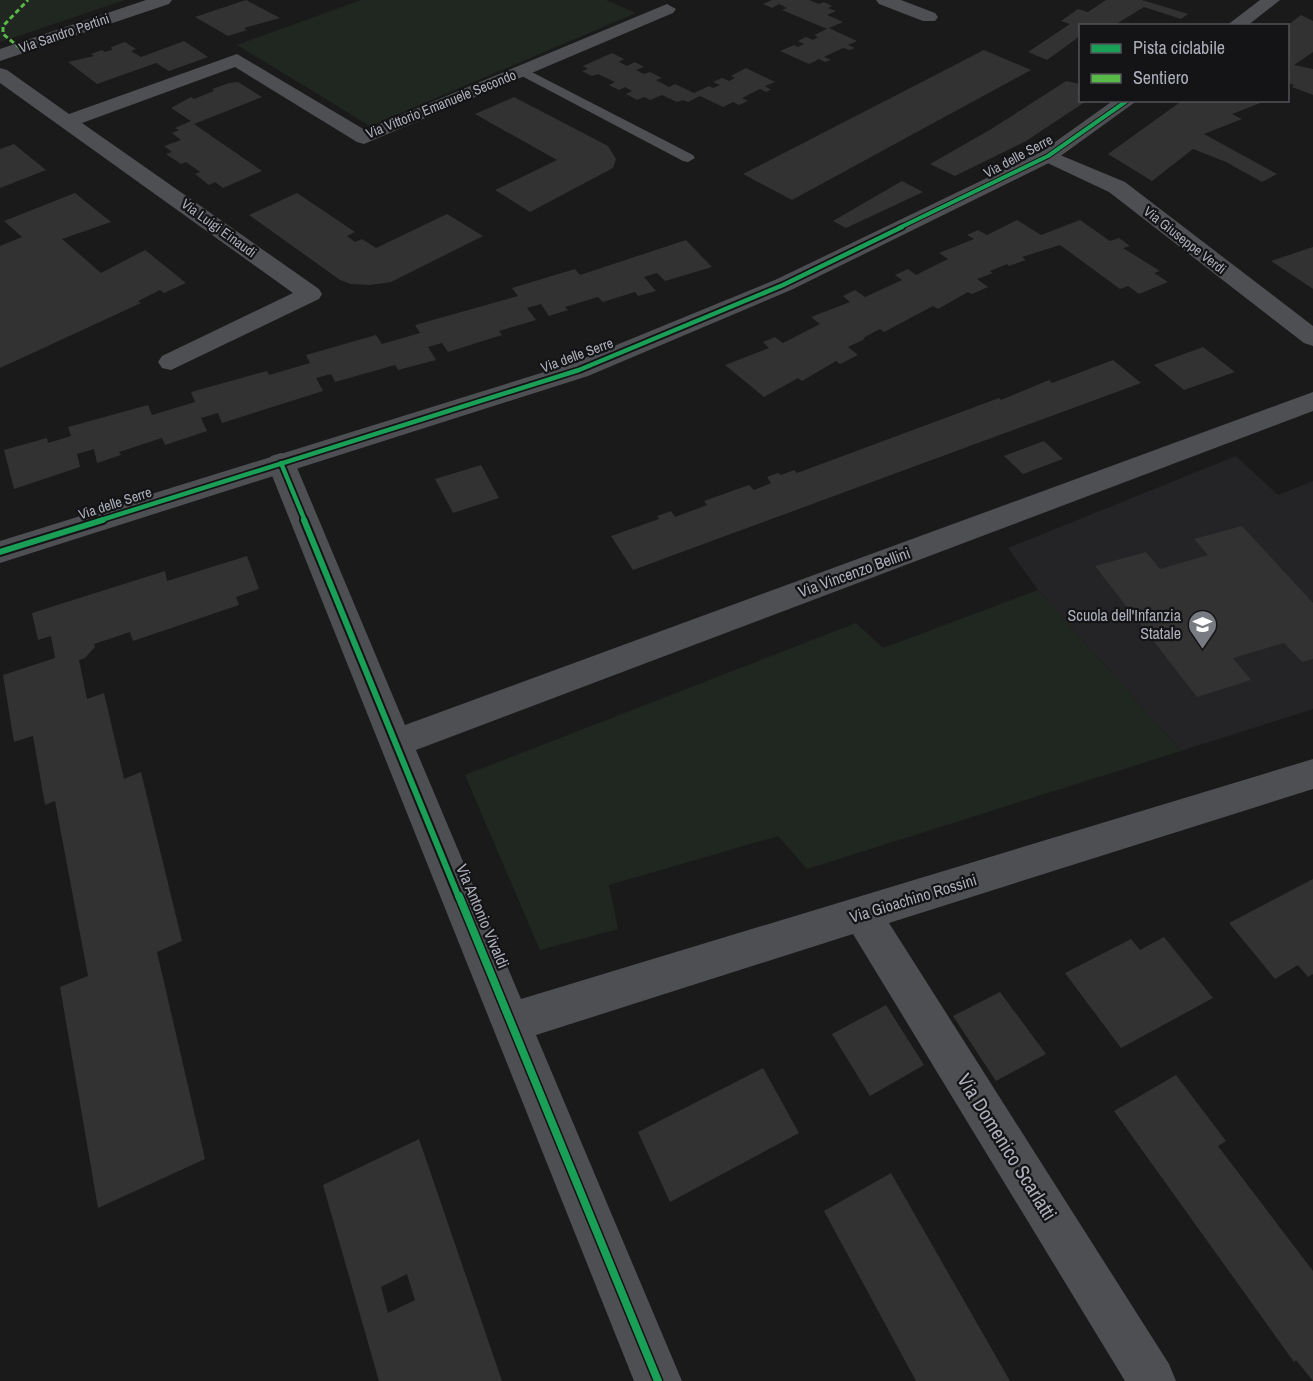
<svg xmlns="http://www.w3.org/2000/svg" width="1313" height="1381" viewBox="0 0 1313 1381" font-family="'Archivo Narrow',sans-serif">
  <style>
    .built { fill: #242426 }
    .green { fill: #202721 }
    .building { fill: #323232; fill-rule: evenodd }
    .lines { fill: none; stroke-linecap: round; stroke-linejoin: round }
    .service { fill: #4e4f53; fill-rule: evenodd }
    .minor { fill: #4e4f53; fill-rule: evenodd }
    .tertiary { fill: #4e4f53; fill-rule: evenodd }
    .quiet { stroke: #58b947; stroke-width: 3; stroke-dasharray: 5 3; stroke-linecap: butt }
    .cycleway-far3-casing { stroke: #141416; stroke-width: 6 }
    .cycleway-far2-casing { stroke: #141416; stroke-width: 8 }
    .cycleway-far1-casing { stroke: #141416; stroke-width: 10 }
    .cycleway-casing { stroke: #141416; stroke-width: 11 }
    .cycleway-far3 { stroke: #1a9f57; stroke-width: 4 }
    .cycleway-far2 { stroke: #1a9f57; stroke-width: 4.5 }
    .cycleway-far1 { stroke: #1a9f57; stroke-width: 6 }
    .cycleway { stroke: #1a9f57; stroke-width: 8 }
    .labels { text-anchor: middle; stroke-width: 4.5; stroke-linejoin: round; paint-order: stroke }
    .far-street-label { font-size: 14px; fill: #acafba; stroke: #141416 }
    .street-label { font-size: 16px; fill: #acafba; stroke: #141416 }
    .poi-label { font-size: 16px; fill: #acafba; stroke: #141416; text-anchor: end }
    .near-street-label { font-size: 20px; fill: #acafba; stroke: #141416 }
  </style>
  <rect width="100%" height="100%" fill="#1a1a1a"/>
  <!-- built -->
  <path class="built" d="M 1236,456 L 1278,495 L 1313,481 L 1313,709 L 1181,751 L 1038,590 L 1008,548 Z"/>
  <!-- green -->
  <path class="green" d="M 0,0 L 125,0 L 0,42 Z
    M 361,0 L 606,0 L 636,13 L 370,126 L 237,45 Z
    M 1038,590 L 1181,751 L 807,869 L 778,836 L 609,885 L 618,929 L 540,950 L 465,775 L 856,623 L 883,648 Z"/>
  <!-- building -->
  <path class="building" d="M 246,0 L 280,18 L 244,28 L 247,30 L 228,36 L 195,17 Z
    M 772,0 L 809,0 L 819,4 L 824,2 L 832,6 L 828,8 L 836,11 L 827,15 L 843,22 L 827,29 L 782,10 L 787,8 L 779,4 L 772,8 L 763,4 Z
    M 1106,0 L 1142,0 L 1188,14 L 1181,19 L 1144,7 L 1113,26 L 1080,26 L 1080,36 L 1047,60 L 1028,52 L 1070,24 L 1061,21 L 1078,9 L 1088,12 Z
    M 1301,15 L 1313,21 L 1313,52 L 1294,65 L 1313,69 L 1313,95 L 1292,87 L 1294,85 L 1288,83 L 1288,25 Z
    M 829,28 L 857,41 L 848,45 L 855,48 L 850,50 L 843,48 L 824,57 L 831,60 L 825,62 L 819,59 L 809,64 L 780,51 L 794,45 L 798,47 L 804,44 L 798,41 L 806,37 L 813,40 L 818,37 L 814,35 Z
    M 184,41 L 208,57 L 169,71 L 156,63 L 97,84 L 68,62 L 94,56 L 91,54 L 102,50 L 105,52 L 112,50 L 111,47 L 125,42 L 136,49 L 131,51 L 141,57 Z
    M 984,50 L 1031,70 L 792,200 L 743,174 Z
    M 612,53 L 624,59 L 619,62 L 627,66 L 635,62 L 644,67 L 636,70 L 644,74 L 650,72 L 662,78 L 656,80 L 669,87 L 675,84 L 694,93 L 709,86 L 713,88 L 720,85 L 713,82 L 722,78 L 729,81 L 735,78 L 731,76 L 746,68 L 775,82 L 765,86 L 771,90 L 766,92 L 760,89 L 742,98 L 748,101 L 739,105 L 733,102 L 723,107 L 700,96 L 688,102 L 683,100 L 677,102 L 662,95 L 650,100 L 644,97 L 637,100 L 626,94 L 632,91 L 625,87 L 619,90 L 609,85 L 615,82 L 598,74 L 592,76 L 582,71 L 588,69 L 583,66 Z
    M 1066,81 L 1080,84 L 1080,100 L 1088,100 L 1026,141 L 955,176 L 930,164 L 993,128 Z
    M 238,82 L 262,97 L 194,124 L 262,171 L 223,188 L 215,182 L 209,185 L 195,174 L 200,172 L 186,162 L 181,164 L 166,154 L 172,152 L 164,146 L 181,140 L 172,133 L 179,130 L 175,128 L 191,121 L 171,108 L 191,97 L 194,99 L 214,91 L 212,89 L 229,83 Z
    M 514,97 L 608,146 L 616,159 L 613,168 L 530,212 L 495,190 L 557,160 L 475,114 Z
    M 1183,100 L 1268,100 L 1232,114 L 1242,119 L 1204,134 L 1277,174 L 1262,182 L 1226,162 L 1193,149 L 1152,181 L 1108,154 Z
    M 14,144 L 46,170 L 0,188 L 0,149 Z
    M 902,181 L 923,192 L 846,228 L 833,221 Z
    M 75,193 L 111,222 L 62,239 L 101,273 L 145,250 L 186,283 L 164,293 L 160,290 L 138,301 L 141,303 L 0,368 L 0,246 L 22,237 L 4,221 Z
    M 297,193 L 355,232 L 347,236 L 355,242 L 362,239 L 376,248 L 447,214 L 483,236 L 391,282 L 370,285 L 351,284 L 340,280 L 249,215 Z
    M 1017,220 L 1041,235 L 1080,220 L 1110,241 L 1119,238 L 1130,246 L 1123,248 L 1160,271 L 1154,273 L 1168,282 L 1139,294 L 1128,286 L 1120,289 L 1060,245 L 1022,257 L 1026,260 L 1009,266 L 1007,264 L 990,271 L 993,273 L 977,279 L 988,287 L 972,294 L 968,292 L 938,309 L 933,306 L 884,332 L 880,329 L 863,338 L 865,339 L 848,347 L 858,355 L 840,364 L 836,361 L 802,381 L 798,378 L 764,397 L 725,365 L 769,348 L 763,342 L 775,337 L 783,343 L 820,324 L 811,317 L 850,302 L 843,296 L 855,290 L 865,297 L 902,280 L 895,275 L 908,269 L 916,275 L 948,259 L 939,253 L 974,239 L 967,235 L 978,230 L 987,235 Z
    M 686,240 L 712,267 L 665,281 L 657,273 L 644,277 L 656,291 L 638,296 L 635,292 L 603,302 L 598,297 L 565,307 L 568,310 L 549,316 L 541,304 L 527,308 L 536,320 L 499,331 L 502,335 L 448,352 L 442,343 L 428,347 L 436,360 L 398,370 L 395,365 L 335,382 L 331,374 L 316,378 L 323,391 L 222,423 L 218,413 L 201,418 L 207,431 L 165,445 L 162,438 L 119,452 L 121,455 L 97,463 L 94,449 L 77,454 L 80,467 L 14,489 L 4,450 L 47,438 L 48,443 L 71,436 L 68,427 L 148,405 L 152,415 L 195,402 L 191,392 L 267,371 L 269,375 L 310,363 L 306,355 L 376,335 L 382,344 L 420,333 L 415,325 L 518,296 L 512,288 L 575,269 L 580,275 Z
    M 1313,247 L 1313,289 L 1271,261 Z
    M 1203,347 L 1235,372 L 1184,390 L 1154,365 Z
    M 1113,360 L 1141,383 L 633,570 L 611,536 L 659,519 L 657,516 L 671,511 L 675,517 L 707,505 L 704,501 L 749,485 L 754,490 L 771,483 L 767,477 L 778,473 L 781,475 L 794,470 L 797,473 L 999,398 L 1001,400 L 1049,380 L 1052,383 Z
    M 1044,441 L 1063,459 L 1023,474 L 1004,456 Z
    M 481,465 L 499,498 L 453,513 L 435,479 Z
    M 1242,526 L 1313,603 L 1313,659 L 1302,662 L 1284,643 L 1233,658 L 1251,680 L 1197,697 L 1095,566 L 1146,552 L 1160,569 L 1208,555 L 1194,539 Z
    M 247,556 L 259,589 L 236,597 L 239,605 L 133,641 L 130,632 L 94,644 L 95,647 L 85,658 L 79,660 L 87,699 L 104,693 L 124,779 L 141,772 L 182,941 L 157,952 L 205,1159 L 98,1208 L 60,987 L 88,976 L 55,801 L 45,805 L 33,736 L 14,742 L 3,675 L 55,658 L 51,636 L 38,640 L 32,613 L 165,571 L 167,581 Z
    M 1313,879 L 1313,974 L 1308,977 L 1298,965 L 1275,979 L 1229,923 Z
    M 1164,937 L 1213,998 L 1121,1048 L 1065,973 L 1131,939 L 1140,950 Z
    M 1000,992 L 1046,1054 L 996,1081 L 953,1016 Z
    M 886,1005 L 924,1065 L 870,1096 L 832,1034 Z
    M 763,1068 L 799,1133 L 670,1202 L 638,1132 Z
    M 1176,1075 L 1226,1141 L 1218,1146 L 1313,1271 L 1313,1381 L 1296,1360 L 1294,1362 L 1114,1111 Z
    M 419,1139 L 502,1381 L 379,1381 L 323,1185 ZM 407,1274 L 415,1300 L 388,1313 L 381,1287 Z
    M 891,1173 L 1010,1381 L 916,1381 L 824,1211 Z"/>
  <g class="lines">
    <!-- service -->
    <path class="service" d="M 522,67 L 693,155 L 695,158 L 688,162 L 683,161 L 518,74 L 518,68 Z"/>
    <!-- minor -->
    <path class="minor" d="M 146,0 L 172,0 L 169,4 L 0,61 L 0,49 Z
      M 876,0 L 901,0 L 935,13 L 938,17 L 935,21 L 923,21 L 879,4 Z
      M 667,4 L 676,9 L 673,13 L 364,144 L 357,142 L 235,67 L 82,123 L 319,289 L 322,294 L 319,299 L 171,370 L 162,368 L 158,362 L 162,356 L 293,293 L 0,83 L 0,68 L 7,70 L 69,114 L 237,54 L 365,130 Z
      M 1048,150 L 1125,182 L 1313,326 L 1313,346 L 1304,343 L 1109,192 L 1041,160 L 1037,156 L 1041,152 Z
      M 1313,392 L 1313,411 L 416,750 L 521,999 L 1313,759 L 1313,789 L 889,923 L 1169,1364 L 1176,1381 L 1125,1381 L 853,934 L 536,1035 L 682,1381 L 634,1381 L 267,463 L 271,456 L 281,453 L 291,456 L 295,463 L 405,725 Z"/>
    <!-- tertiary -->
    <path class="tertiary" d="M 1260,0 L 1280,0 L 1247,26 L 1226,26 Z
      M 1114,100 L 1138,100 L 1055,160 L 791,290 L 588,376 L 0,563 L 0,541 L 570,364 L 775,280 L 1041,152 Z"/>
    <!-- quiet -->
    <path class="quiet" d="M 20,48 L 3,34 L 3,26 L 28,0"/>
    <defs>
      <path id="cycleway-far3" d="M 899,228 L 1048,156 L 1128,100"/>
      <path id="cycleway-far2" d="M 281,463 L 305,521
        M 98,521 L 579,370 L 783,285 L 902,227"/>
      <path id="cycleway-far1" d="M 304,520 L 459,898
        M 0,552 L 103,520"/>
      <path id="cycleway" d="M 459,896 L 658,1381"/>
    </defs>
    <!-- cycleway-far3 casing -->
    <use href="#cycleway-far3" class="cycleway-far3-casing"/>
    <!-- cycleway-far2 casing -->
    <use href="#cycleway-far2" class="cycleway-far2-casing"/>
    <!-- cycleway-far1 casing -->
    <use href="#cycleway-far1" class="cycleway-far1-casing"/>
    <!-- cycleway casing -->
    <use href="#cycleway" class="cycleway-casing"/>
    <!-- cycleway-far3 -->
    <use href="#cycleway-far3" class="cycleway-far3"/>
    <!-- cycleway-far2 -->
    <use href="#cycleway-far2" class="cycleway-far2"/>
    <!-- cycleway-far1 -->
    <use href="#cycleway-far1" class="cycleway-far1"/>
    <!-- cycleway -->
    <use href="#cycleway" class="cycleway"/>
  </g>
  <!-- icons -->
  <defs>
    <symbol id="school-pin" viewBox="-11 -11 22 30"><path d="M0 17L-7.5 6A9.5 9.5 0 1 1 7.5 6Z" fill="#797b82" stroke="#141416"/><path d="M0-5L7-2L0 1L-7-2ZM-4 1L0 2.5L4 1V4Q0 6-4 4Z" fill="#fff"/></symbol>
  </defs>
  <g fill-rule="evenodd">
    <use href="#school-pin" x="1186" y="608" width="33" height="45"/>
  </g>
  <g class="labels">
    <!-- far-street labels -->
    <g class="far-street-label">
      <text transform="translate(64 33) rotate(-19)" y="5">Via Sandro Pertini</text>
      <text transform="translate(441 104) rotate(-22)" y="5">Via Vittorio Emanuele Secondo</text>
      <text transform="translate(1018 156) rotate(-28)" y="5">Via delle Serre</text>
      <text transform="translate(219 228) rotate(36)" y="5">Via Luigi Einaudi</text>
      <text transform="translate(1185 240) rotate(38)" y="5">Via Giuseppe Verdi</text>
      <text transform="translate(577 355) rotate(-20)" y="5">Via delle Serre</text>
      <text transform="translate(115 503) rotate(-18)" y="5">Via delle Serre</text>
    </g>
    <!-- street labels -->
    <g class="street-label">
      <text transform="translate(854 572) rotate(-20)" y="6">Via Vincenzo Bellini</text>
      <text transform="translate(913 898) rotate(-17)" y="6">Via Gioachino Rossini</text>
      <text transform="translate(483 916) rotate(67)" y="6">Via Antonio Vivaldi</text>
    </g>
    <!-- poi labels -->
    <g class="poi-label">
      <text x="1181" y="621">Scuola dell'Infanzia<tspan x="1181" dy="18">Statale</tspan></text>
    </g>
    <!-- near-street labels -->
    <g class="near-street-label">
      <text transform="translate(1007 1147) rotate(58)" y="7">Via Domenico Scarlatti</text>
    </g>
  </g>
  <!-- legend -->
  <rect x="1079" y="24" width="210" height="78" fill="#141416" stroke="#515258" stroke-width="1.5"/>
  <rect x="1091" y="44" width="30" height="9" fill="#1a9f57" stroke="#515258" stroke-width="1.5"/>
  <text x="1133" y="54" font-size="18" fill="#acafba">Pista ciclabile</text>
  <rect x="1091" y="74" width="30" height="9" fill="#58b947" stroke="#515258" stroke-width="1.5"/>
  <text x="1133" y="84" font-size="18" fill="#acafba">Sentiero</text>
</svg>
